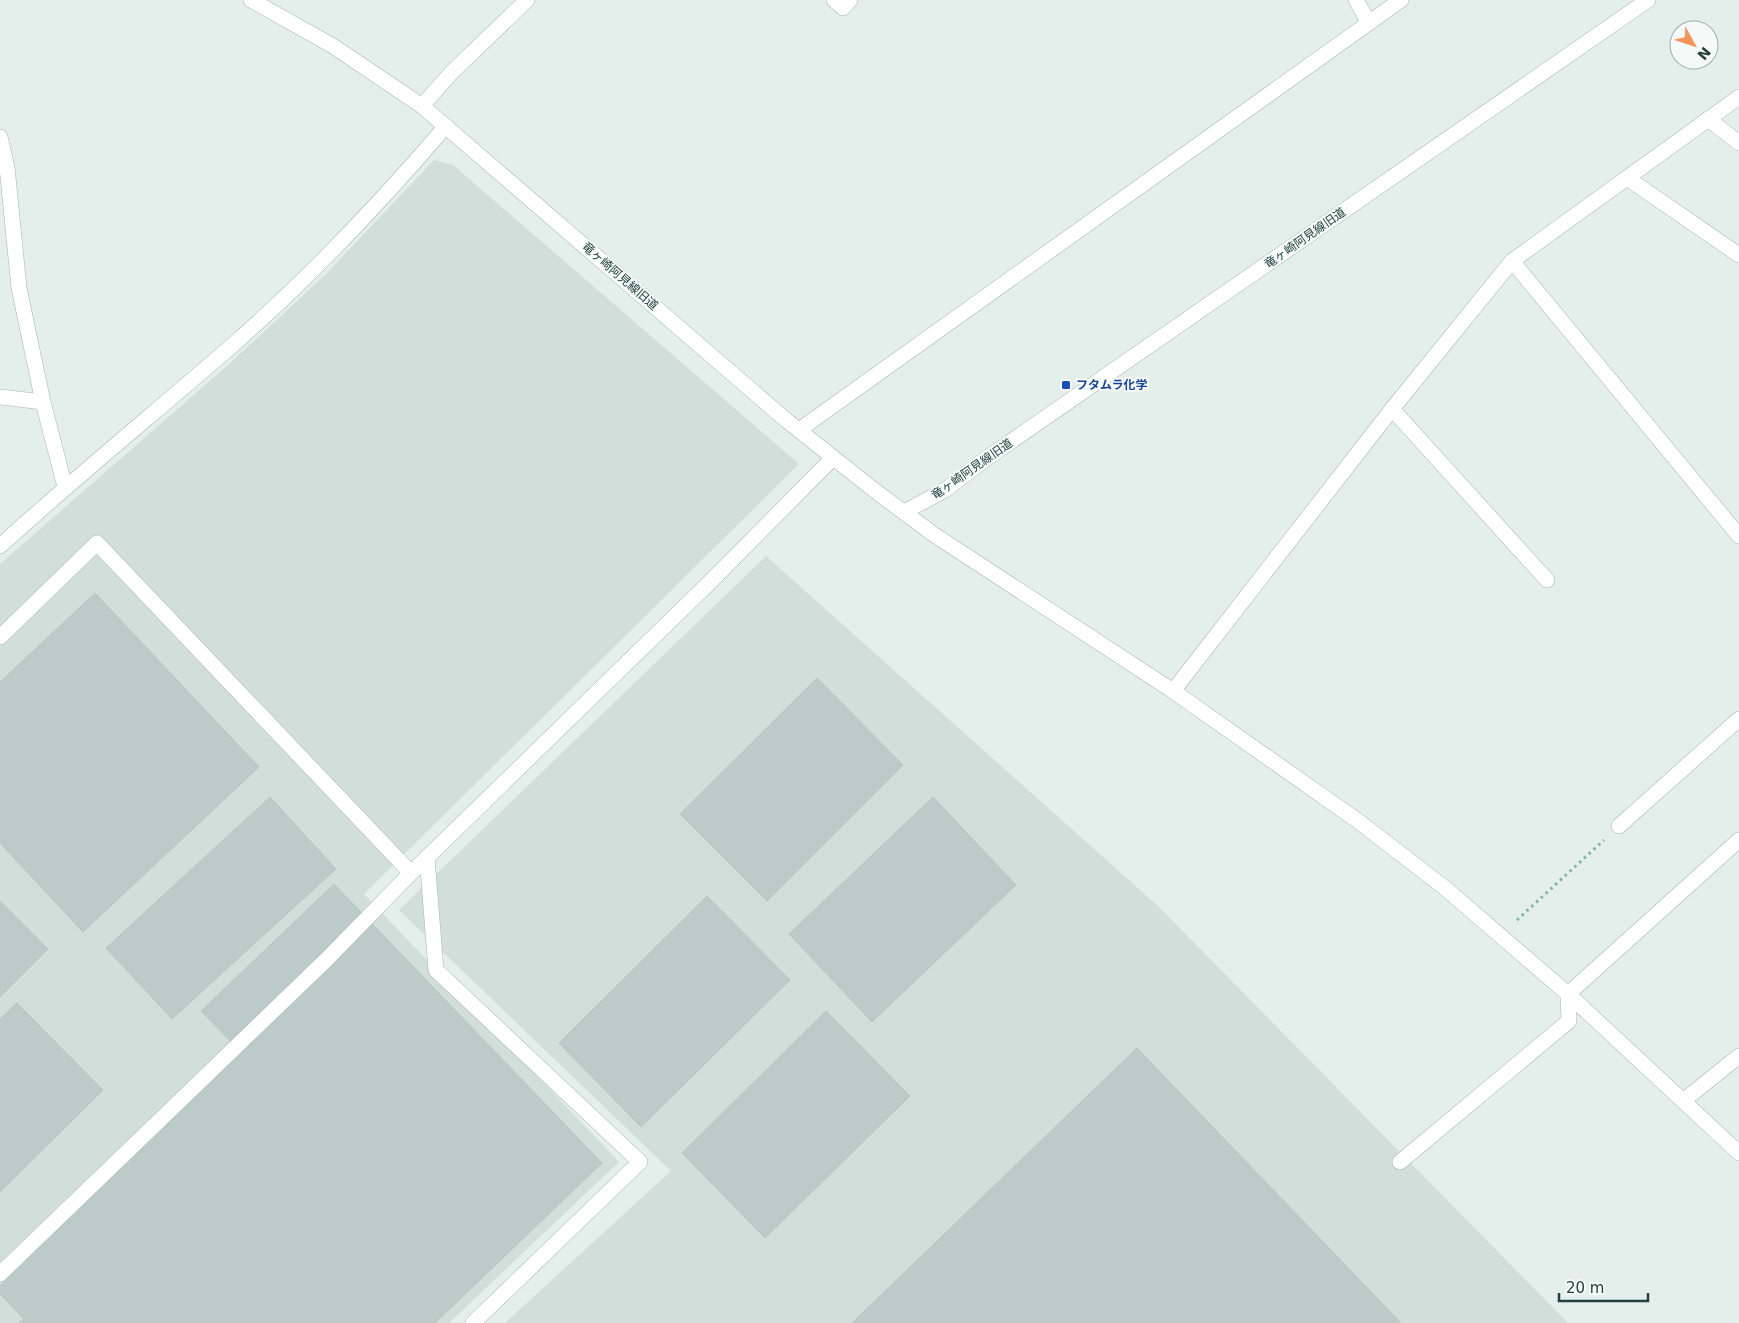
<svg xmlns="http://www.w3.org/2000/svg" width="1739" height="1323" viewBox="0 0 1739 1323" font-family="'DejaVu Sans','Noto Sans JP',sans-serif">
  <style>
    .built { fill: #d2deda }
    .building { fill: #bccbc7; stroke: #b6c7c2 }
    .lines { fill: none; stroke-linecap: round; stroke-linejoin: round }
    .minor-casing { stroke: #a6b6b2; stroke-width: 16 }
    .path { stroke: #84b2a9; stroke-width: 3; stroke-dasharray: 2.5 4; stroke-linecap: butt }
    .minor { stroke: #fff; stroke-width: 15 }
    .transit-dot { fill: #1a4fb4; stroke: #f5faf8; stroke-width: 2 }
    .labels { text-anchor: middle; stroke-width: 4; stroke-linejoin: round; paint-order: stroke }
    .street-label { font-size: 12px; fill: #23403b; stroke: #f5faf8 }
    .transit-label { font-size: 12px; font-weight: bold; fill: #164399; stroke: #f5faf8; text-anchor: start }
  </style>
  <rect width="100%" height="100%" fill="#e4eeea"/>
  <!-- built -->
  <path class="built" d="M 434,160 L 453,165 L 799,464 L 364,894 L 619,1162 L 449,1323 L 0,1323 L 0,564 L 228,365 L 324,276 Z
    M 766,556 L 1159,907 L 1568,1323 L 505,1323 L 671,1171 L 399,910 Z"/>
  <!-- building -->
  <path class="building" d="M 95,593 L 259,767 L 83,932 L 0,843 L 0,682 Z
    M 817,678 L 903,765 L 767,901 L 680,814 Z
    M 270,797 L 336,869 L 172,1019 L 106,948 Z
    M 933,797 L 1016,885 L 872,1022 L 789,934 Z
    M 334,884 L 602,1163 L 435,1323 L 19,1323 L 24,1319 L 0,1294 L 0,1286 L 242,1053 L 201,1011 Z
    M 707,896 L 790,980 L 641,1127 L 559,1043 Z
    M 0,901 L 48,949 L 0,997 Z
    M 17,1003 L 103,1090 L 0,1192 L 0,1019 Z
    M 826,1011 L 910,1096 L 765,1238 L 682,1153 Z
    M 1137,1048 L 1401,1323 L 852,1323 Z"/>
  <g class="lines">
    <defs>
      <path id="minor" d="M 251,0 L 333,46 L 422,106 L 786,420 L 874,490 L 933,534 L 1173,691 L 1358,821 L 1445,888 L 1568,994 L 1739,1153
        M 834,0 L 843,8 L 850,0
        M 1356,0 L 1369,23
        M 422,106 L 451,73 L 527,0
        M 1708,119 L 1739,143
        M 0,137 L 7,167 L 19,288 L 43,402 L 65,487
        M 1627,178 L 1739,255
        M 1512,261 L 1739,97
        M 0,397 L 43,402
        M 1392,409 L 1547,580
        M 799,430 L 1401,0
        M 904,512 L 945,490 L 987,458 L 1648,0
        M 0,546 C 77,476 157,411 235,343 C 310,277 381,202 446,126
        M 0,637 L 97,543 L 411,873
        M 1173,691 L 1392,409 L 1512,261 L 1739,536
        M 1619,826 L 1739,719
        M 427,857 L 436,970 L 640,1162 L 473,1323
        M 1683,1101 L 1739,1056
        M 1400,1162 L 1569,1021 L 1568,994 L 1739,840
        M 0,1274 L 327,959 L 411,873 L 708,584 L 833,458"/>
    </defs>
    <!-- minor casing -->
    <use href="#minor" class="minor-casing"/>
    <!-- path -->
    <path class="path" d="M 1517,920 L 1604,840"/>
    <!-- minor -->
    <use href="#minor" class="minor"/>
  </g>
  <!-- markers -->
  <rect class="transit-dot" x="1061" y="380" width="10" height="10" rx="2.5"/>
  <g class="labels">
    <!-- street labels -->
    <g class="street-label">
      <text transform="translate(1305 238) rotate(-35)" y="4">竜ヶ崎阿見線旧道</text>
      <text transform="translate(620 276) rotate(41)" y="4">竜ヶ崎阿見線旧道</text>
      <text transform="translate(972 469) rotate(-35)" y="4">竜ヶ崎阿見線旧道</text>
    </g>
    <!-- transit labels -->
    <g class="transit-label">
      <text x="1076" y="389">フタムラ化学</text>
    </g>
  </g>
  <!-- north arrow -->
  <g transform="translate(1694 45) rotate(130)"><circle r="24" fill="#f5faf8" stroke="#a1b0ac"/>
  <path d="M0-4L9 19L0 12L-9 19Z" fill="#f4935b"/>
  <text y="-8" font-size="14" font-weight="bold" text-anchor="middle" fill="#23403b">N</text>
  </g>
  <!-- scale -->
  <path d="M1559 1293v8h89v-8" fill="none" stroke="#23403b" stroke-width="2.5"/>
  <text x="1566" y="1293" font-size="15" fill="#23403b" stroke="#f5faf8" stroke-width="4" paint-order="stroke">20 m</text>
</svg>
